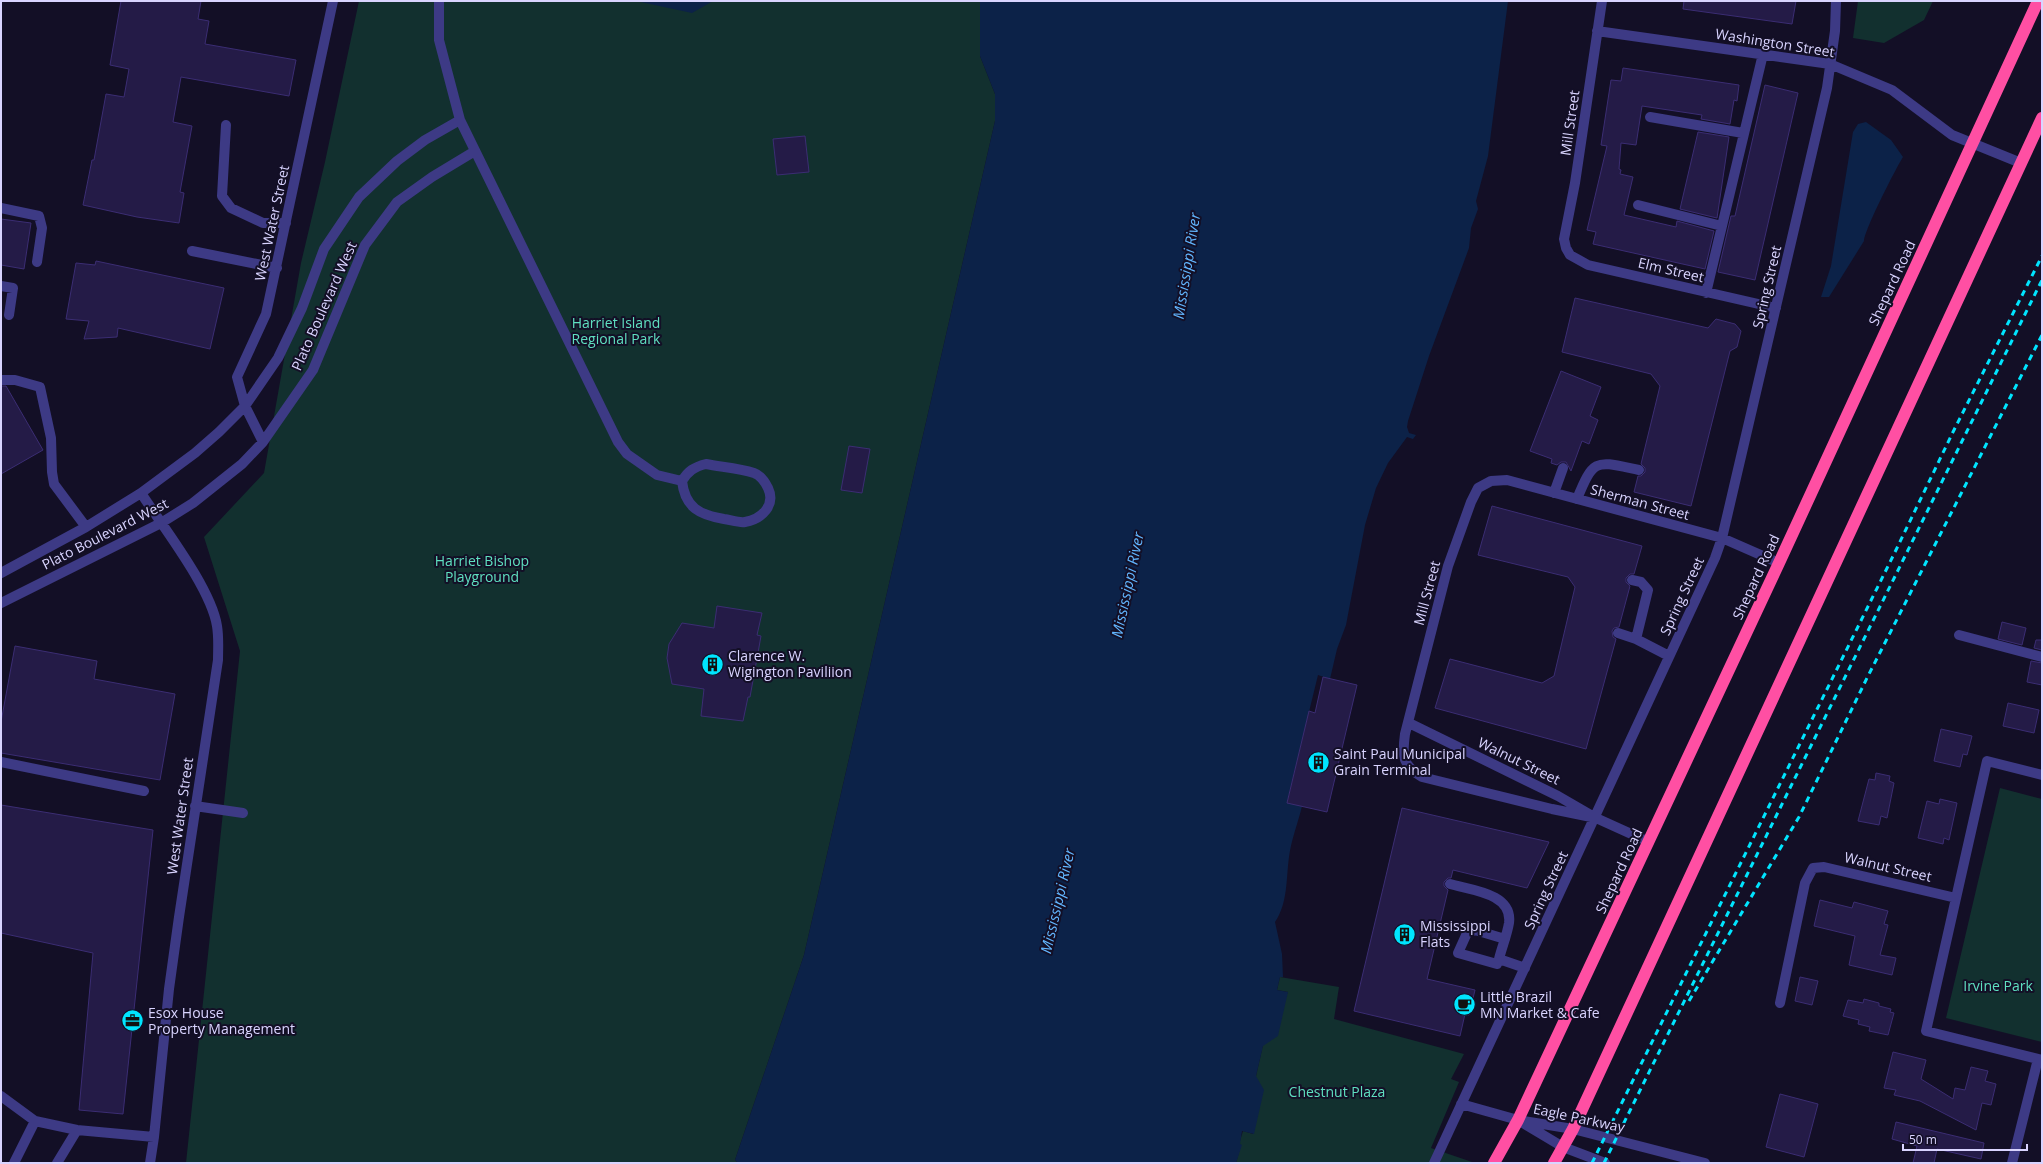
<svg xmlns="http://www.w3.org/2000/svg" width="2043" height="1164" viewBox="0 0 2043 1164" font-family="'Open Sans',sans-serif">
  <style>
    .green { fill: #12302f }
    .water { fill: #0c2248 }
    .building { fill: #241b47; stroke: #3b2d73 }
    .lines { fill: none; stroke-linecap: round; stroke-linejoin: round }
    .minor { stroke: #3d3a85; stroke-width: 10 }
    .highway { stroke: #ff4fa3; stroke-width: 12 }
    .rail { stroke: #00e5ff; stroke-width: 3; stroke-dasharray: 6 5; stroke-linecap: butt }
    .labels { text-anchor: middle; stroke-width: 4; stroke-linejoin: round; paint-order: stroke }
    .street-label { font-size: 14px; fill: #d9d4ff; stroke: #130f26 }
    .park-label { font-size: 14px; fill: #5fe0c0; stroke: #130f26 }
    .poi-label { font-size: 14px; fill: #d9d4ff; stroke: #130f26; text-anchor: start }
    .water-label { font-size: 15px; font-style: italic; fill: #62b6ff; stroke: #130f26 }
  </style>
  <rect width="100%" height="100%" fill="#130f26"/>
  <!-- green -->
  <path class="green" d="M 359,1 L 980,1 L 980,56 L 995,94 L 995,121 L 804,955 L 735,1160 L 738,1163 L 186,1163 L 240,651 L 204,537 L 264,473 L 301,263 L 325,162 Z
    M 1858,1 L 1933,1 L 1924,20 L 1884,43 L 1853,38 Z
    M 2000,788 L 2042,799 L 2042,1042 L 1946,1018 Z
    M 1280,977 L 1339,987 L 1334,1019 L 1464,1054 L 1451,1079 L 1459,1082 L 1431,1148 L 1475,1163 L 1236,1163 L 1241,1145 L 1239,1144 L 1243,1131 L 1253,1134 L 1256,1076 L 1263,1045 L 1288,992 L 1277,990 Z"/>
  <!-- water -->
  <path class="water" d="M 636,1 L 713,1 L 692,13 Z
    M 980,1 L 1508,1 L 1488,156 L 1476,201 L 1478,209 L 1471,228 L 1469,248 L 1429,356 L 1408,421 L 1407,427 L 1409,433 L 1416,435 L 1413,439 L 1407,437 L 1388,463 L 1376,488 L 1365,525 L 1346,625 L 1337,649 L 1330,679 L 1318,675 L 1287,802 L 1302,806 C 1298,823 1291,840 1289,857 C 1286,879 1288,903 1275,922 L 1282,954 L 1283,977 L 1280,977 L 1277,990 L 1288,992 L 1278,1036 L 1263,1046 L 1256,1076 L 1264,1090 L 1254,1134 L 1242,1131 L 1240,1144 L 1242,1145 L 1236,1163 L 738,1163 L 735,1160 L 804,955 L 995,121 L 995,94 L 980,56 Z
    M 1866,122 L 1891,140 L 1903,157 C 1895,170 1865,229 1864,241 L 1829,297 L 1821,297 L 1831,266 L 1853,132 L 1858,124 Z"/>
  <!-- building -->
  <path class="building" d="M 121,1 L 201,1 L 198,19 L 209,21 L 205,44 L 296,60 L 289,96 L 181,77 L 173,122 L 192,126 L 180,192 L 184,193 L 179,223 L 137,217 L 83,205 L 92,160 L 94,160 L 106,94 L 124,97 L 129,69 L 110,65 Z
    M 1684,1 L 1796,1 L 1792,24 L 1683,9 Z
    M 1623,68 L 1739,85 L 1737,101 L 1734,100 L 1730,124 L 1701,119 L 1702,115 L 1642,106 L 1636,145 L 1621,143 L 1619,169 L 1621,170 L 1620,174 L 1633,177 L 1624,215 L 1676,227 L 1677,221 L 1714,231 L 1705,269 L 1593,244 L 1596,232 L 1587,230 L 1607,146 L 1601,145 L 1611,80 L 1621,81 Z
    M 1765,85 L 1798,93 L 1755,280 L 1718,272 L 1731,216 L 1735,216 Z
    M 1698,132 L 1729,137 L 1717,218 L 1680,209 Z
    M 805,136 L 809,172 L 777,175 L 773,139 Z
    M 1,219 L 31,223 L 24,269 L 1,265 Z
    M 96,261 L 224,288 L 210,349 L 118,328 L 117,337 L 84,339 L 89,321 L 66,319 L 76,263 L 95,265 Z
    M 1575,298 L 1708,328 L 1716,319 L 1735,324 L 1741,331 L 1737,347 L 1730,351 L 1691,506 L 1634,492 L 1638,476 L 1641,476 L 1645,472 L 1645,468 L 1641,464 L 1660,386 L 1651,374 L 1562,352 Z
    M 1561,371 L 1601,387 L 1590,416 L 1598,420 L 1589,444 L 1582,441 L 1571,471 L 1566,462 L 1561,462 L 1557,465 L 1551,463 L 1552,459 L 1530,451 Z
    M 1,386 L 6,386 L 43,450 L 1,474 Z
    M 849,446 L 870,449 L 862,493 L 841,490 Z
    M 1492,506 L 1642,546 L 1634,574 L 1630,574 L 1626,578 L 1626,582 L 1630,586 L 1619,627 L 1614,628 L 1612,631 L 1613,637 L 1616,639 L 1586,749 L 1435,708 L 1450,659 L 1542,683 L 1554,676 L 1575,587 L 1568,577 L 1478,555 Z
    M 717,606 L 762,613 L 757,635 L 761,636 L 750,697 L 748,697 L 743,721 L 701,716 L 704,689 L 672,684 L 667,658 L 669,644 L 682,623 L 714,628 Z
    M 2002,622 L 2026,628 L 2022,645 L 1998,639 Z
    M 2036,640 L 2042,640 L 2042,650 L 2034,648 Z
    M 15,646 L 97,661 L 94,679 L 175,694 L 160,780 L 1,753 L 1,722 Z
    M 2031,661 L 2042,663 L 2042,685 L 2027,682 Z
    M 1323,677 L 1357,685 L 1327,812 L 1287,803 L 1309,711 L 1315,713 Z
    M 2008,703 L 2039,710 L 2034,733 L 2003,726 Z
    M 1941,729 L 1972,736 L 1967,755 L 1963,754 L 1960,767 L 1934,761 Z
    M 1876,773 L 1890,776 L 1889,781 L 1894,783 L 1887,818 L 1881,816 L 1879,825 L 1858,821 L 1869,779 L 1875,780 Z
    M 1940,799 L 1957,803 L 1949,840 L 1944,838 L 1943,844 L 1918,838 L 1927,801 L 1939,804 Z
    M 1,805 L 153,830 L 123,1114 L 79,1110 L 93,953 L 1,933 Z
    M 1402,808 L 1549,842 L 1527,888 L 1453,870 L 1451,878 L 1448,878 L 1444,882 L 1444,886 L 1448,890 L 1427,979 L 1475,990 L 1469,1015 L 1465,1014 L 1460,1036 L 1354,1011 Z
    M 1820,900 L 1852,908 L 1854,902 L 1888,911 L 1884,924 L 1888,925 L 1880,955 L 1896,958 L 1892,975 L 1849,965 L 1855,936 L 1814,926 Z
    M 1800,977 L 1818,981 L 1812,1005 L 1795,1001 Z
    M 1864,999 L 1879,1003 L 1879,1006 L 1891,1009 L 1890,1012 L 1894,1013 L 1888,1035 L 1869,1031 L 1870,1027 L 1858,1024 L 1859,1020 L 1843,1016 L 1848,1000 L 1863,1003 Z
    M 1893,1052 L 1926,1060 L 1921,1079 L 1953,1099 L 1955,1088 L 1965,1090 L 1971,1067 L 1988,1071 L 1985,1081 L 1996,1084 L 1991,1105 L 1982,1103 L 1976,1130 L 1920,1101 L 1894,1095 L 1896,1090 L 1884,1088 Z
    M 1780,1094 L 1818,1104 L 1804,1157 L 1766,1147 Z
    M 1896,1122 L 1984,1143 L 1981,1159 L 1937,1149 L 1934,1163 L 1913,1163 L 1917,1146 L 1892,1139 Z"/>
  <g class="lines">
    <!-- minor -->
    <path class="minor" d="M 439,1 L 439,40 L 460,120 L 618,442 L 627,454 L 657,475 L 682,481
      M 1602,1 L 1575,183 L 1564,239 L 1566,248 L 1570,255 L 1588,265 L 1776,308
      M 1597,31 L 1830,64 L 1892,90 L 1952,135 L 2021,163
      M 1650,117 L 1743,133
      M 226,125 L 222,196 L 231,208 L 263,223 L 286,223
      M 1638,205 L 1722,226
      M 1,208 L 39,216 L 42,228 L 37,262
      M 192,251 L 277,268
      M 1,286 L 13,288 L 9,315
      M 1706,293 L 1763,54
      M 1,380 L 15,380 L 40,387 L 51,438 L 52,472 L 54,484 L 86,527
      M 263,442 L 245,406 L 237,377 L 266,314 L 333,1
      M 706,464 C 721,467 739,468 754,473 C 760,475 765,482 768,488 C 776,505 762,519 745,522 C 739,523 731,520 724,519 C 700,515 685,508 682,481 C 688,471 694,467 706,464 Z
      M 141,493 C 163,527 211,588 217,626 C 219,638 218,649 218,660 L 179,917 L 169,989 L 154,1137 L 150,1163
      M 1554,493 L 1563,468
      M 1577,499 C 1594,457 1596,461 1639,470
      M 1,573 L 86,527 L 141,493 L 195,453 L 219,432 L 245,406 L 278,358 L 302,308 L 324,249 L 359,197 L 397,161 L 425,140 L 460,120
      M 1632,580 L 1641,582 L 1648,590 L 1636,639
      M 1,603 L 161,523 L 193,503 L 242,464 L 263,442 L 313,370 L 365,245 L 397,202 L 432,177 L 475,151
      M 1618,633 L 1636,639 L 1669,656
      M 1959,635 L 2042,657
      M 1409,723 L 1558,796 L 1596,818 L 1649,842
      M 1,762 L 144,791
      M 2042,775 L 1987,761 L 1926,1031 L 2042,1060
      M 195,806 L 243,813
      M 1596,818 L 1552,809 L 1422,777 C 1402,765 1402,756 1405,734 L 1448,566 L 1471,502 L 1478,488 L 1491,481 L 1507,480 L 1722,538 L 1779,563
      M 1450,884 C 1470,890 1513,893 1509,923 C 1507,935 1502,947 1499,959 L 1525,968
      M 1499,959 L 1497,964 L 1458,953 L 1467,933 L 1475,930 L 1505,939
      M 1780,1003 L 1805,883 L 1813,868 L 1824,867 L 1956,898
      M 1,1096 L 35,1121 L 77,1130 L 154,1137
      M 1461,1104 L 1518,1120 L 1573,1129 L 1705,1163
      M 1523,1123 L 1563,1147 L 1605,1163
      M 14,1163 L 35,1121
      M 57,1163 L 77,1130
      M 1434,1163 L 1715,558 L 1722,538 L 1827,88 L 1835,31 L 1836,1
      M 2012,1163 L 2038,1059"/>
    <!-- highway -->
    <path class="highway" d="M 1494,1163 L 1518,1120 L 1779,563 L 2038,1
      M 1554,1163 L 1573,1129 L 2042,118"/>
    <!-- rail -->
    <path class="rail" d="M 1689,1001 L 1799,817 L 1867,678 L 2042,335
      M 1592,1163 L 1896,550 L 1953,432 L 2042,256
      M 1604,1163 L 2042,280"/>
  </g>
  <!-- icons -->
  <defs>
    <symbol id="building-disc" viewBox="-11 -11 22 22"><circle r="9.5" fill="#00e5ff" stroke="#130f26"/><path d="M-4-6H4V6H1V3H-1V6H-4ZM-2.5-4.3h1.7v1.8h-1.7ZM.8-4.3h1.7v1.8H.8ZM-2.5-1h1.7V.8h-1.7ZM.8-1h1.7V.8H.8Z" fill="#111"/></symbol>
    <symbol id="cafe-disc" viewBox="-11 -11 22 22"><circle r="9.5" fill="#00e5ff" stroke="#130f26"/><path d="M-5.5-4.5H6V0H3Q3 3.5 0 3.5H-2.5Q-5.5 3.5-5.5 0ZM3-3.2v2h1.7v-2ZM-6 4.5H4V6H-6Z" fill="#111"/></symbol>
    <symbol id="office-disc" viewBox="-11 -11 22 22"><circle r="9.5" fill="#00e5ff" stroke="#130f26"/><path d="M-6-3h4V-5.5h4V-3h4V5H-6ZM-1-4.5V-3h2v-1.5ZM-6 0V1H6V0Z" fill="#111"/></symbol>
  </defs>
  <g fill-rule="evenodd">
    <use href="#building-disc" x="700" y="652" width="25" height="25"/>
    <use href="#building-disc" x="1306" y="750" width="25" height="25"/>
    <use href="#building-disc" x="1392" y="922" width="25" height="25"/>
    <use href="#cafe-disc" x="1452" y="992" width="25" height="25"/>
    <use href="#office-disc" x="120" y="1008" width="25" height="25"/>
  </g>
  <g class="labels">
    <!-- street labels -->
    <g class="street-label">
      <text transform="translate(1775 43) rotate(9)" y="5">Washington Street</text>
      <text transform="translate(1570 123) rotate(-82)" y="5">Mill Street</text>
      <text transform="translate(272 223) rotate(-78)" y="5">West Water Street</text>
      <text transform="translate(1671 270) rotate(13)" y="5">Elm Street</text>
      <text transform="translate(1892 283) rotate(-65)" y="5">Shepard Road</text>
      <text transform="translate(1767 287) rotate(-77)" y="5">Spring Street</text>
      <text transform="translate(324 306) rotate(-66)" y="5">Plato Boulevard West</text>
      <text transform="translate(1640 502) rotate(15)" y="5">Sherman Street</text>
      <text transform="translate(105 534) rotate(-27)" y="5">Plato Boulevard West</text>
      <text transform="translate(1756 577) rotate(-65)" y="5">Shepard Road</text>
      <text transform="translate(1427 593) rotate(-75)" y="5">Mill Street</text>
      <text transform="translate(1682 596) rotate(-65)" y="5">Spring Street</text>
      <text transform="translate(1519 761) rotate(26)" y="5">Walnut Street</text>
      <text transform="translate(180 816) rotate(-82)" y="5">West Water Street</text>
      <text transform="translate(1888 867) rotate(13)" y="5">Walnut Street</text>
      <text transform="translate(1619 871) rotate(-65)" y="5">Shepard Road</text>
      <text transform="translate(1546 890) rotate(-65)" y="5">Spring Street</text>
      <text transform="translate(1579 1118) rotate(12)" y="5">Eagle Parkway</text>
    </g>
    <!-- park labels -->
    <g class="park-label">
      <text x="616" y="328">Harriet Island<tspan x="616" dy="16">Regional Park</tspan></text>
      <text x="482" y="566">Harriet Bishop<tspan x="482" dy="16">Playground</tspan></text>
      <text x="1998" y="991">Irvine Park</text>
      <text x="1337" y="1097">Chestnut Plaza</text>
    </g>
    <!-- poi labels -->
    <g class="poi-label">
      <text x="728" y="661">Clarence W.<tspan x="728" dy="16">Wigington Paviliion</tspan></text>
      <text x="1334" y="759">Saint Paul Municipal<tspan x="1334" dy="16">Grain Terminal</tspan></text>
      <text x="1420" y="931">Mississippi<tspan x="1420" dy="16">Flats</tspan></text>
      <text x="1480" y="1002">Little Brazil<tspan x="1480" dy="16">MN Market &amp; Cafe</tspan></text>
      <text x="148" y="1018">Esox House<tspan x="148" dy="16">Property Management</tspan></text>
    </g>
    <!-- water labels -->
    <g class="water-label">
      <text transform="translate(1187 266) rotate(-81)" y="5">Mississippi River</text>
      <text transform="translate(1128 585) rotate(-78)" y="5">Mississippi River</text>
      <text transform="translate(1058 901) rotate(-77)" y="5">Mississippi River</text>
    </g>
  </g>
  <!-- border -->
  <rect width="2043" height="1164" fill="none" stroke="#d9d4ff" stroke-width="4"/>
  <!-- scale -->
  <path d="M1903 1144v6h124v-6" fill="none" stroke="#d9d4ff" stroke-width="2"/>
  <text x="1909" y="1144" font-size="12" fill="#d9d4ff" stroke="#130f26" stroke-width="3" paint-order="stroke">50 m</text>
</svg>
